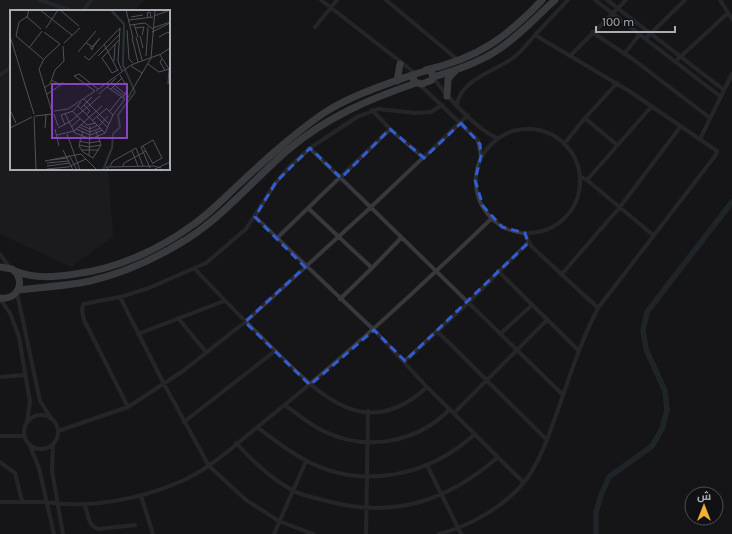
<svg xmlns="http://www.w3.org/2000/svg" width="732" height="534" viewBox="0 0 732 534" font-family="Karla,Cairo,sans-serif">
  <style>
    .built { fill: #222225 }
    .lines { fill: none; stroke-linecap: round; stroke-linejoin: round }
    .canal { stroke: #2c353c; stroke-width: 5.5 }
    .street { stroke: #37383d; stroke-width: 4 }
    .highway { stroke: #63666e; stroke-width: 7 }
    .marked { fill: none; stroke: #325cd3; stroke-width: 3; stroke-dasharray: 8 5; stroke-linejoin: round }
    .inset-river { fill: none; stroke: #2c353c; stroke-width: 2 }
    .inset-road { fill: none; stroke: #505258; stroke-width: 1 }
    .view { fill: #8446be; fill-opacity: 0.15; stroke: #8446be; stroke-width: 2 }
    .inset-edge { fill: none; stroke: #a8adb8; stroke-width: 2 }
  </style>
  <rect width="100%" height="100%" fill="#161618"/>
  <!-- built -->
  <path class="built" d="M 0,0 L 144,0 L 135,11 L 11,11 L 11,169 L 108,169 L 113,236 L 71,267 L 0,234 Z"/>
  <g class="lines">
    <!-- canal -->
    <path class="canal" d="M 596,534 L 596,512 L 601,495 L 609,477 L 652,446 L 662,429 L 667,410 L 665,391 L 646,349 L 643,330 L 647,312 L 732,202"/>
    <!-- street -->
    <path class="street" d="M 40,0 L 72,11
      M 321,0 L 415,73
      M 386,0 L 458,60
      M 595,0 L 721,97
      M 607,0 L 724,90
      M 720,0 L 732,19
      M 83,11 L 91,0
      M 315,27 L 337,0
      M 592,32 L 634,60 L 710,118
      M 535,35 L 568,0
      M 646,38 L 685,0
      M 624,54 L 640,34
      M 570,56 L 626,0
      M 678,59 L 728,13
      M 0,75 L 11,67
      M 433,77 C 446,96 476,129 497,138
      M 419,84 L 478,140 L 481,156
      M 457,105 C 460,80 495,71 513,58 C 522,51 528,43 535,35 L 629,91 L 717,151 L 715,156 L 598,308 L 531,246 L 525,233
      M 372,110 L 390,129 L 424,158
      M 585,118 L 617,145
      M476 181a52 52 0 1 1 104 0a52 52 0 1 1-104 0Z
      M 700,139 L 732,74
      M 564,144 L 585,118 L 617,83
      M 310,148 L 563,395
      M 581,177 L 587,180 L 653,235
      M 587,180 L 652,106
      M 308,208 L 372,268 L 340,299
      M 255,217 L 374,330 L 427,387 L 523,482
      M 277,238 L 390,129
      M 0,254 L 9,267
      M 372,268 L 401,238
      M 195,269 C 219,295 244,320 269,345 C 316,391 364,446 427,387
      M 498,271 L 579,351
      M 561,275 L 620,207 L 681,126
      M 17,293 L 40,401 L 51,418
      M 120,297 L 164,384 L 209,466 L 246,500 L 279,521 L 313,534
      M 0,299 L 10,313 L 19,337 L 30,402 L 27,422
      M 178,318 L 206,352
      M 437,331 L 547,440
      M 138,334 L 224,301
      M 500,334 L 532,305
      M 405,361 L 468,303 L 528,243
      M 0,377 L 25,375
      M 285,405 C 297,414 309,424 323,431 C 366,452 417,443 450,409
      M 128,407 L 84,320 L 82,310 L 83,304 L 120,297 L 149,288 L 206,263 L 246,229 L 276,182 L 289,167 L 310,148 L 357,117 L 378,109 L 415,113 L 431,112 L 442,105
      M 454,413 L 547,320
      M24 432a17 17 0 1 1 34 0a17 17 0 1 1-34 0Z
      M 184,422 L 275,351
      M 257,427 C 273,439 288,451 305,460 C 362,491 429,476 475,434
      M 58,431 L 128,407 L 183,371 L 245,322 L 370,208 L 468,115
      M 0,436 L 24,436
      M 236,443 C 253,461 270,478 292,490 C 302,496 316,498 327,501 C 393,519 448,501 498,457
      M 53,445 L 52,471 L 63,534
      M 30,446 L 39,468 L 54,534
      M 0,462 L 15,473 L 22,501
      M 427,465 L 461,534
      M 141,496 L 153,534
      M 0,502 L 47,502
      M 47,502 C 87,509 140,499 177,483 C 210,470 238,442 266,420 C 345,357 418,289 491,219
      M 84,504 C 89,514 87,526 99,529 L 135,525
      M 274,534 L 306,461
      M 366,534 L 368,411
      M 439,534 C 471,526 509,504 528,477 C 543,455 551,429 560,404 C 571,372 582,339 598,308"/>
    <!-- highway -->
    <path class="highway" d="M 426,70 C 478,58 506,38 542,0
      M 429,70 L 433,75 L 432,80 L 422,84 L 414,82 L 413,77 L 415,74 Z
      M 433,77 C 454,71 475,64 493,53 C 516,39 535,18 555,0
      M 397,81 L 400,64
      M 447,96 L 448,79 L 455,71
      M 0,267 L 12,269 C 27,280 18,301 0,298
      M 15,271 C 35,279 55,277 75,274 C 117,269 160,249 194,224 C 210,213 223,199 237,186 C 264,161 291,136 321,115 C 349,96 384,85 415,74
      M 18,290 C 42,287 67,286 90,281 C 124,273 157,258 187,239 C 225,215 255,178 289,149 C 327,117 369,99 416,83"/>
  </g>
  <!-- marked area -->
  <path d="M0 0H732V534H0ZM 461,123 L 480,144 L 481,156 L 475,180 L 483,206 L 502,227 L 525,233 L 528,243 L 405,361 L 374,330 L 310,385 L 245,322 L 305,267 L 255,217 L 276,182 L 310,148 L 341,178 L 390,129 L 424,158 Z" fill="#161618" fill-opacity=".55" fill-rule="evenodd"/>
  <path class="marked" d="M 461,123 L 480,144 L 481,156 L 475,180 L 483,206 L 502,227 L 525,233 L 528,243 L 405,361 L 374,330 L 310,385 L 245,322 L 305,267 L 255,217 L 276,182 L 310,148 L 341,178 L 390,129 L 424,158 Z"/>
  <!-- overview -->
  <g transform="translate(10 10)">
    <rect width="160" height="160" fill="#161618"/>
    <path class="inset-river" d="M 93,160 L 102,138 L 103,124 L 110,117 L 108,105 L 125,82 L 113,55 L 114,14 L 101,0"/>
    <path class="inset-road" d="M 19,0 L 17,7 L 31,19M 30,0 L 62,25M 50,0 L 69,16M 116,0 L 123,28M 18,6 L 9,12 L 6,26 L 33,49M 144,6 L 160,0M 121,7 L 133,5M 138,8 L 137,3 L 140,2 L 141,8M 119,10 L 143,7M 124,14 L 128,27M 120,15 L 135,13 L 143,19M 36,18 L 48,0M 125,18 L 134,17 L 132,25M 143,18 L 160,12M 117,20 L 119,49 L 123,53M 34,22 L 50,34M 142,22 L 160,13M 0,26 L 24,104M 130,26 L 133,38M 126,27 L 132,50M 149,27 L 158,22 L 160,24M 122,28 L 128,52M 54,33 L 70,18M 76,33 L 83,37 L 82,40 L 80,37M 94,34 L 108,61M 82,37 L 90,28 L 83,37M 19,38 L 32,21M 68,42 L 86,21M 74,46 L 79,50 L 110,18 L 108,51 L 112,61M 88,46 L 110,24M 136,46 L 138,17M 152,49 L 150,52 L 155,60M 104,51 L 105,34M 138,54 L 149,62 L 159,59 L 150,45M 121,56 L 132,63M 159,59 L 158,74 L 160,71M 108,60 L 102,63 L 92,48 L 109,30M 110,65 L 118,78 L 113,88M 41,70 L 51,75 L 53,72M 101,72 L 115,84M 97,77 L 106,68M 102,77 L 114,86M 34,78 L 40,74 L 45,60 L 54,51 L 53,36M 100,80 L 112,68M 85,81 L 64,66 L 69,64 L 88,79M 86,81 L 121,55 L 151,44 L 160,38M 37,84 L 51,75M 89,84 L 97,77 L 115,89 L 103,105 L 96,98M 74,89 L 99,114M 117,89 L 141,48 L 145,0M 74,95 L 80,101 L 77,104M 68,96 L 95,123M 71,98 L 82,87M 0,100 L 6,113M 44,101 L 58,99 L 85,81M 62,101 L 77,115 L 86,113M 42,102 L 29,59 L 34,49 L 50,34M 99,102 L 111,87M 44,104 L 48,116M 55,104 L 65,123 L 81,129 L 95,123 L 103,105M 24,106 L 26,160M 25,106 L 42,104M 87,107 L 98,118M 83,110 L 96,99M 55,115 L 51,105 L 63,101 L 71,92M 71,115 L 80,119 L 88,115M 89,116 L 98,106M 61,117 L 70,109M 69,117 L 80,122 L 91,118M 0,118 L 22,107M 35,118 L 36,105M 48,118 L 61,111 L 90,86M 45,119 L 49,136M 66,119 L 80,125 L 93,120M 73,121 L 69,136 L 73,142 L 83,148 L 91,135 L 86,121M 57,124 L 70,160M 47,125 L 64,121 L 92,96M 69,131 L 79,133 L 91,131M 69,135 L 79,137 L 91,135M 133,136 L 143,154M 53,140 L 63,160M 71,140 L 89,140M 122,141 L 128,156M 59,145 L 67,160M 79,146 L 80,116M 41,150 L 58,148M 35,151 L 71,144 L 87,160M 37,153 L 59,151M 37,156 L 60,153M 100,156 L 103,151 L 126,138 L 133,156M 113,156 L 114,153 L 136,141M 140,158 L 131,137 L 143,130 L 152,148 L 143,153M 37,159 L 58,157 L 76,149M 99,160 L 96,157 L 144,156 L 151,158M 143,160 L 160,152"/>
    <path class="view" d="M 42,74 L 117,74 L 117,128 L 42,128 Z"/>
    <rect width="160" height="160" class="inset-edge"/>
  </g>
  <!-- north arrow -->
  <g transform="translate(704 506)"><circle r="19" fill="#111113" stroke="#4d4f55"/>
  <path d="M0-3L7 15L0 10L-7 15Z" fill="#f2b134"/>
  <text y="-6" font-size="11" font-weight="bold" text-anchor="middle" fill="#a8adb8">ش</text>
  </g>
  <!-- scale -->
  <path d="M596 26v6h79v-6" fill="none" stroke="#a8adb8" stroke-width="2"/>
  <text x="602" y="26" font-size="12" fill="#a8adb8" stroke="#111113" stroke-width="3" paint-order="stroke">100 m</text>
</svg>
